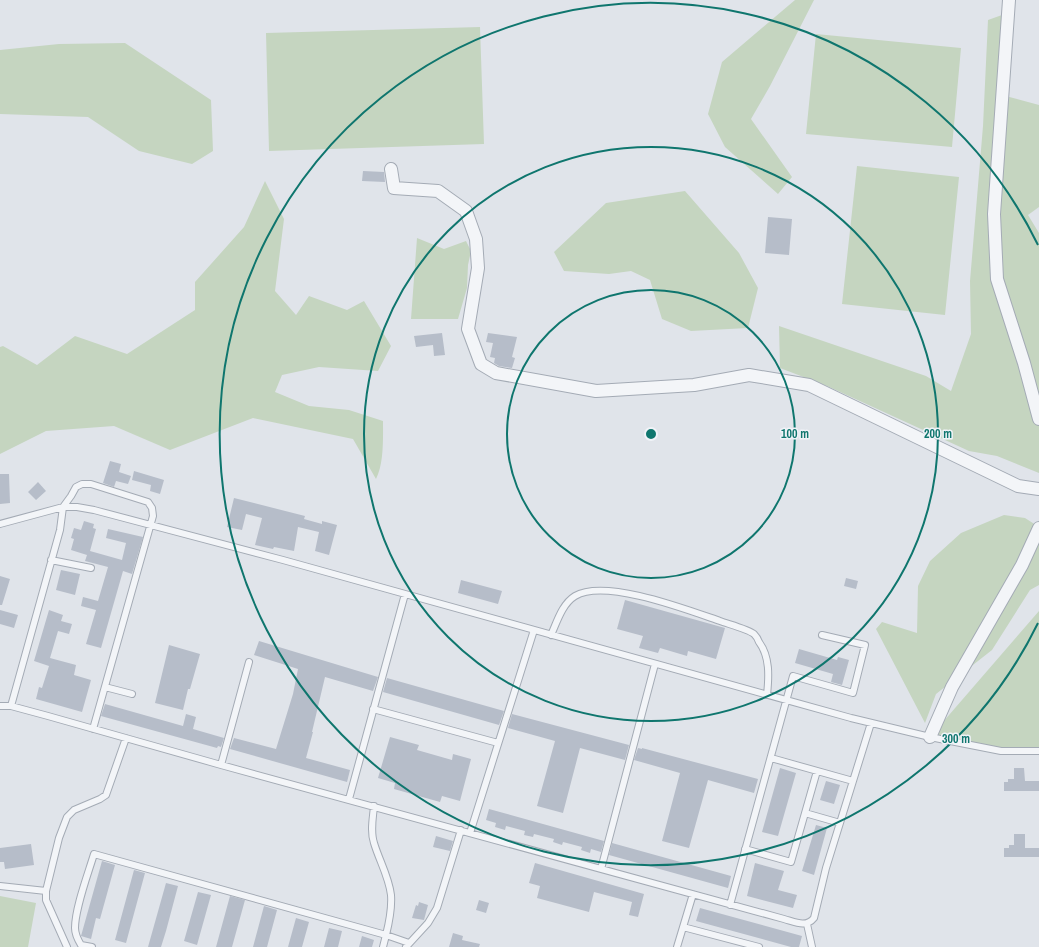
<svg xmlns="http://www.w3.org/2000/svg" width="1039" height="947" viewBox="0 0 1039 947" font-family="'Archivo Narrow',sans-serif">
  <style>
    .green { fill: #c5d5c0 }
    .building { fill: #b6bdc9 }
    .lines { fill: none; stroke-linecap: round; stroke-linejoin: round }
    .lane-casing { stroke: #a4abb5; stroke-width: 8 }
    .street-casing { stroke: #a4abb5; stroke-width: 14 }
    .lane { stroke: #f3f5f8; stroke-width: 6 }
    .street { stroke: #f3f5f8; stroke-width: 12 }
    .ring { fill: none; stroke: #0f766e; stroke-width: 2 }
    .centre { fill: #0f766e; stroke: #f0f3f8; stroke-width: 2 }
    .ring-label { font-size: 12px; text-anchor: middle; font-weight: bold; fill: #0f766e; stroke: #f0f3f8; stroke-width: 3; stroke-linejoin: round; paint-order: stroke }
  </style>
  <rect width="100%" height="100%" fill="#e0e4ea"/>
  <!-- green -->
  <path class="green" d="M 795,0 L 814,0 L 770,86 L 751,119 L 792,177 L 778,194 L 725,147 L 708,114 L 722,62 Z
    M 1002,15 L 998,94 L 1039,105 L 1039,207 L 1028,215 L 1039,233 L 1039,473 L 997,456 L 969,451 L 827,386 L 780,368 L 779,326 L 926,376 L 951,391 L 971,334 L 970,281 L 983,126 L 988,20 Z
    M 480,27 L 484,144 L 269,151 L 266,33 Z
    M 816,34 L 961,48 L 952,147 L 806,134 Z
    M 125,43 L 211,100 L 213,151 L 192,164 L 139,151 L 88,117 L 0,114 L 0,50 L 59,44 Z
    M 857,166 L 959,177 L 945,315 L 842,304 Z
    M 265,181 L 284,219 L 275,291 L 296,315 L 309,296 L 347,310 L 364,301 L 391,346 L 378,371 L 319,367 L 282,375 L 275,392 L 309,406 L 349,410 L 383,421 C 383,438 384,464 376,479 L 353,439 L 253,418 L 170,450 L 114,426 L 46,431 L 0,454 L 0,347 L 3,346 L 37,365 L 75,336 L 127,354 L 195,310 L 195,282 L 244,227 Z
    M 685,191 L 739,253 L 758,288 L 748,328 L 691,331 L 662,319 L 650,280 L 631,271 L 609,274 L 564,271 L 554,252 L 606,203 Z
    M 417,238 L 444,249 L 466,241 L 471,251 L 468,265 L 467,288 L 458,319 L 411,319 Z
    M 1004,515 L 1025,518 L 1039,527 L 1039,585 L 1030,590 L 992,650 L 936,694 L 925,723 L 876,629 L 882,622 L 917,633 L 918,586 L 930,561 L 961,533 Z
    M 1039,611 L 1039,751 L 1001,751 L 930,737 Z
    M 0,896 L 36,903 L 28,947 L 0,947 Z"/>
  <!-- building -->
  <path class="building" d="M 363,171 L 384,172 L 385,182 L 362,181 Z
    M 768,217 L 792,219 L 789,255 L 765,253 Z
    M 442,333 L 445,355 L 434,356 L 433,345 L 416,347 L 414,336 Z
    M 488,333 L 517,337 L 512,357 L 515,358 L 512,368 L 499,366 L 494,363 L 495,358 L 490,357 L 493,343 L 486,342 Z
    M 110,461 L 121,464 L 119,472 L 131,476 L 128,484 L 116,481 L 114,487 L 103,483 Z
    M 134,471 L 164,480 L 160,494 L 150,491 L 151,485 L 132,480 Z
    M 0,474 L 9,474 L 10,503 L 0,504 Z
    M 38,482 L 46,491 L 36,500 L 28,492 Z
    M 234,498 L 305,516 L 304,519 L 322,524 L 322,521 L 337,525 L 329,555 L 315,551 L 319,532 L 298,527 L 294,551 L 274,547 L 273,549 L 255,545 L 262,518 L 246,514 L 242,530 L 227,527 Z
    M 84,521 L 94,524 L 93,528 L 96,529 L 90,551 L 122,560 L 126,543 L 106,538 L 108,529 L 143,537 L 132,574 L 123,571 L 101,648 L 86,644 L 96,610 L 81,606 L 83,597 L 98,601 L 108,567 L 85,561 L 87,555 L 71,550 L 74,539 L 71,538 L 74,528 L 81,530 Z
    M 61,570 L 80,574 L 75,595 L 56,590 Z
    M 0,576 L 10,579 L 2,605 L 0,605 Z
    M 846,578 L 858,581 L 856,589 L 844,586 Z
    M 461,580 L 502,591 L 498,604 L 458,593 Z
    M 625,600 L 725,628 L 716,659 L 688,651 L 687,656 L 660,648 L 658,653 L 639,648 L 643,636 L 617,629 Z
    M 0,610 L 18,615 L 14,628 L 0,624 Z
    M 49,610 L 63,615 L 61,621 L 72,624 L 69,634 L 58,631 L 50,658 L 76,665 L 74,675 L 91,680 L 82,712 L 36,699 L 39,687 L 42,688 L 49,666 L 34,661 Z
    M 259,641 L 378,677 L 373,691 L 325,677 L 312,732 L 313,732 L 306,758 L 350,770 L 347,782 L 230,749 L 234,738 L 276,749 L 293,694 L 298,669 L 254,655 Z
    M 169,645 L 200,654 L 190,689 L 188,689 L 183,710 L 155,703 Z
    M 799,649 L 837,660 L 838,657 L 849,660 L 842,685 L 831,682 L 833,674 L 795,663 Z
    M 387,678 L 504,711 L 499,725 L 383,692 Z
    M 105,704 L 183,726 L 186,714 L 196,717 L 193,729 L 224,738 L 221,747 L 218,746 L 217,748 L 101,716 Z
    M 512,714 L 629,745 L 625,760 L 580,748 L 563,813 L 537,806 L 555,741 L 508,728 Z
    M 390,737 L 419,745 L 417,750 L 452,760 L 453,754 L 471,759 L 460,801 L 442,796 L 440,802 L 394,789 L 395,783 L 378,778 Z
    M 638,748 L 642,749 L 642,748 L 758,779 L 754,793 L 708,780 L 689,848 L 662,841 L 680,773 L 634,760 Z
    M 780,768 L 796,773 L 778,836 L 762,832 Z
    M 1014,768 L 1024,768 L 1025,781 L 1039,781 L 1039,791 L 1004,791 L 1004,782 L 1008,782 L 1008,779 L 1014,779 Z
    M 826,781 L 840,785 L 834,804 L 820,800 Z
    M 489,809 L 604,841 L 601,852 L 591,849 L 590,853 L 581,850 L 582,847 L 563,842 L 562,845 L 553,842 L 554,839 L 534,834 L 533,837 L 524,835 L 525,831 L 506,826 L 505,830 L 495,827 L 496,823 L 486,820 Z
    M 816,825 L 827,828 L 814,875 L 802,871 Z
    M 1014,834 L 1025,834 L 1025,848 L 1039,848 L 1039,857 L 1004,857 L 1004,848 L 1009,848 L 1009,845 L 1014,845 Z
    M 436,836 L 453,841 L 450,851 L 433,847 Z
    M 612,843 L 731,876 L 728,888 L 609,855 Z
    M 31,844 L 34,865 L 5,869 L 4,862 L 0,862 L 0,848 Z
    M 102,861 L 115,865 L 100,919 L 96,918 L 91,939 L 81,936 Z
    M 535,863 L 644,894 L 638,917 L 629,915 L 632,902 L 594,892 L 589,912 L 537,898 L 540,886 L 529,883 Z
    M 755,863 L 784,871 L 778,890 L 797,895 L 793,908 L 747,896 Z
    M 134,870 L 145,873 L 126,943 L 115,940 Z
    M 166,883 L 178,886 L 166,931 L 161,947 L 148,947 Z
    M 198,892 L 211,895 L 197,945 L 184,941 Z
    M 230,896 L 245,900 L 232,947 L 216,947 Z
    M 479,900 L 489,903 L 486,913 L 476,910 Z
    M 419,902 L 428,905 L 424,920 L 412,918 L 416,905 L 418,906 Z
    M 264,906 L 277,910 L 267,947 L 253,947 Z
    M 700,908 L 802,936 L 799,947 L 791,947 L 696,921 Z
    M 296,918 L 309,922 L 302,947 L 288,947 Z
    M 329,928 L 342,931 L 338,947 L 324,947 Z
    M 453,933 L 463,936 L 462,940 L 480,944 L 479,947 L 449,947 Z
    M 362,936 L 374,940 L 372,947 L 359,947 Z"/>
  <g class="lines">
    <defs>
      <path id="lane" d="M 0,524 L 63,507 L 77,507 L 94,510 L 283,560 L 851,718 L 930,737 L 1001,751 L 1039,751
        M 51,560 L 91,568
        M 551,635 C 557,622 562,604 575,596 C 605,578 688,610 720,621 C 728,624 748,629 754,634 C 756,636 758,639 759,642 C 770,657 769,676 767,695
        M 105,687 L 132,694
        M 0,706 L 11,706 L 48,716 L 221,765 L 784,919 C 795,922 806,928 814,918 L 826,868 L 871,723
        M 11,706 L 60,530 L 63,507 L 71,496 L 76,487 L 82,484 L 91,484 L 148,502 L 152,508 L 153,516 L 93,729
        M 373,709 L 498,743
        M 771,758 L 853,781
        M 221,765 L 249,662
        M 349,799 L 405,594
        M 374,806 C 373,818 370,831 374,843 C 379,860 389,877 391,895 C 392,908 389,923 386,935 L 409,943
        M 805,813 L 840,823
        M 470,833 L 534,630
        M 745,849 L 791,862 L 817,771
        M 601,869 L 655,664
        M 0,886 L 46,891
        M 730,905 L 793,676 L 853,693 L 865,645 L 822,635
        M 807,924 L 812,947
        M 683,927 L 759,947
        M 67,947 L 46,900 L 46,891 L 59,838 L 67,817 L 74,810 L 100,799 L 106,795 L 126,738
        M 92,947 L 81,945 C 78,940 75,934 75,928 C 75,908 88,874 94,854 L 386,935 L 383,947
        M 406,947 L 428,923 L 437,908 L 461,830
        M 677,947 L 693,894"/>
      <path id="street" d="M 1009,0 L 994,214 L 997,279 L 1024,363 L 1039,419
        M 391,169 L 394,188 L 438,191 L 466,211 L 476,239 L 478,268 L 468,329 L 481,364 L 496,373 L 596,391 L 694,385 L 749,375 L 809,385 L 1018,486 L 1039,489
        M 930,737 L 952,687 L 1022,565 L 1039,528"/>
    </defs>
    <!-- lane casing -->
    <use href="#lane" class="lane-casing"/>
    <!-- street casing -->
    <use href="#street" class="street-casing"/>
    <!-- lane -->
    <use href="#lane" class="lane"/>
    <!-- street -->
    <use href="#street" class="street"/>
  </g>
  <!-- distance rings -->
  <g class="ring">
    <circle cx="651" cy="434" r="144"/>
    <circle cx="651" cy="434" r="287"/>
    <path d="M1038 623A431 431 0 1 1 1038 245"/>
  </g>
  <circle cx="651" cy="434" r="6" class="centre"/>
  <g class="ring-label">
    <text x="795" y="438">100 m</text>
    <text x="938" y="438">200 m</text>
    <text x="956" y="743">300 m</text>
  </g>
</svg>
